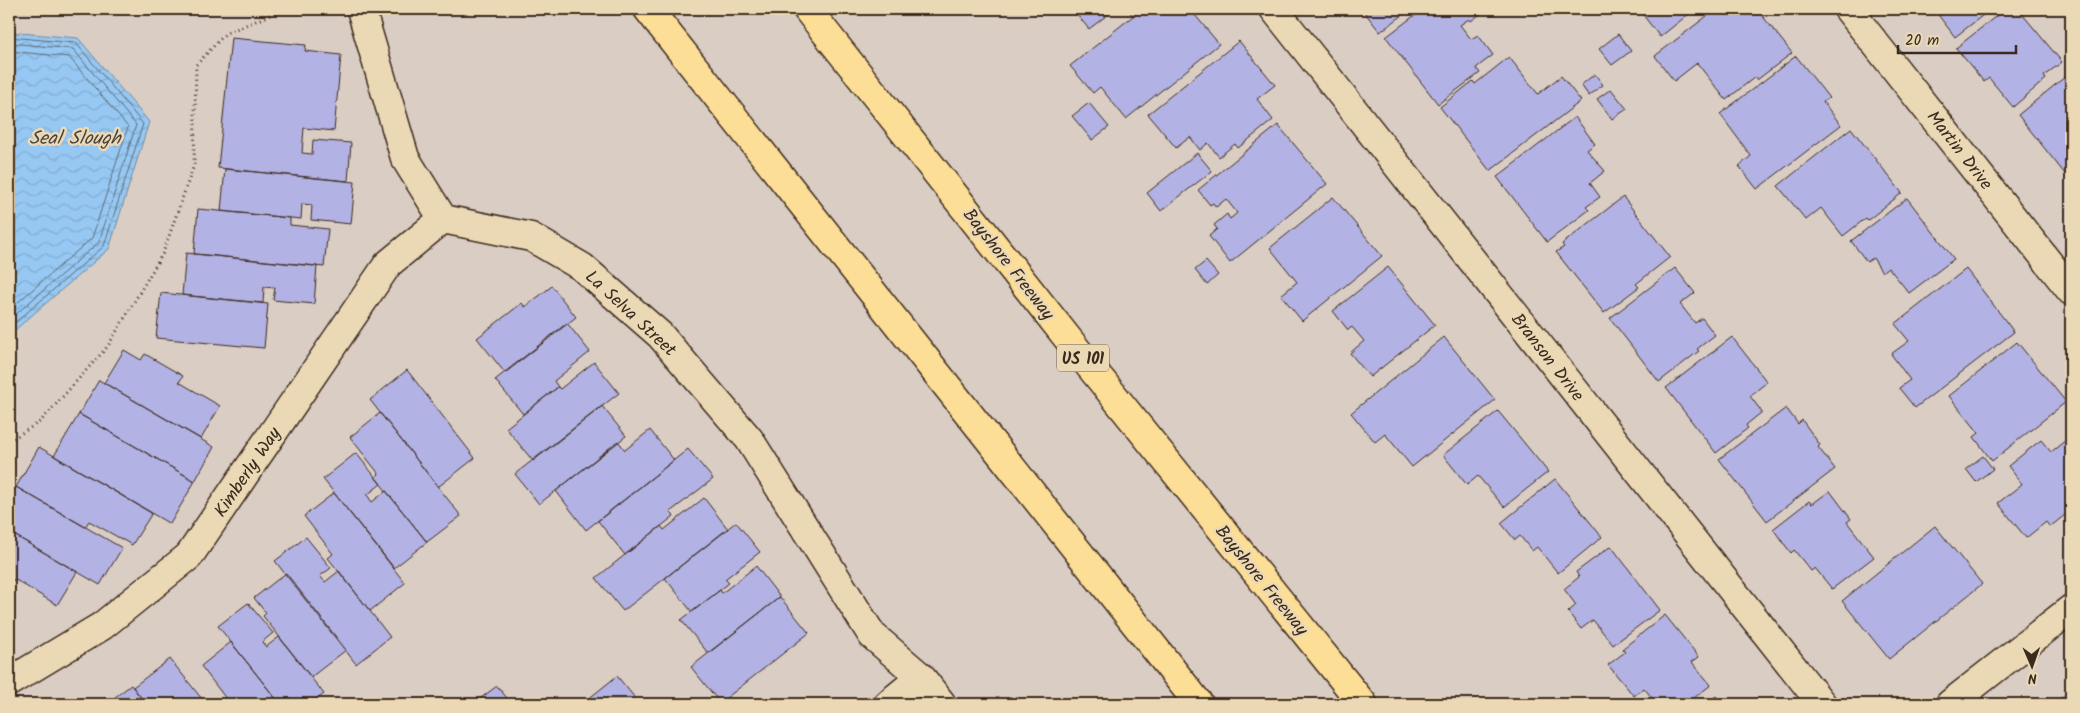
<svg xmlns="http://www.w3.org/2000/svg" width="2080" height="713" viewBox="0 0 2080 713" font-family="Kalam,sans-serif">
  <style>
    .water { fill: url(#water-waves); stroke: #72899e }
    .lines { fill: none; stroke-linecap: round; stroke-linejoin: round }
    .shore { stroke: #5f6973; stroke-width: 1 }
    .building { fill: #b2b2e4; stroke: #3b2a1e }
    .street-casing { stroke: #3b2a1e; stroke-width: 31 }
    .highway-casing { stroke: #3b2a1e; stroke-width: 31 }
    .path { stroke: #3b2a1e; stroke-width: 3; stroke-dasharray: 1 4; stroke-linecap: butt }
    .street { stroke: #ebd9b6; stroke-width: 28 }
    .highway { stroke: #fdde96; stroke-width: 28 }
    .labels { text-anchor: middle; stroke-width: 5; stroke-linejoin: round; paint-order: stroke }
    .shield { fill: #ebd9b6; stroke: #705e4c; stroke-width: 1 }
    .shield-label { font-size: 16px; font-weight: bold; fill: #3b2a1e }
    .street-label { font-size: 18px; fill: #3b2a1e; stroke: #ebd9b6 }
    .water-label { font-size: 19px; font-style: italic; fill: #49423e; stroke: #ebd9b6 }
  </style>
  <defs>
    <pattern id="water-waves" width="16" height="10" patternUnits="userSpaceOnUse" patternTransform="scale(1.25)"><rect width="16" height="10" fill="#96c8f3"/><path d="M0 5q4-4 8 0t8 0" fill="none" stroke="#82acd0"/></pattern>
  </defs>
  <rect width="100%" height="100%" fill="#dacdc4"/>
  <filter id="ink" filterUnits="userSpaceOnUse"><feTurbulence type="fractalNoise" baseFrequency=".02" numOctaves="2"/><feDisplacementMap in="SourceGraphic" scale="10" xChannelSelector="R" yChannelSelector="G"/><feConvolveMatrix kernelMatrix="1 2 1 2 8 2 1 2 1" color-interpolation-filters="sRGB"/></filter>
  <g filter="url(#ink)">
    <!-- water -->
    <path class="water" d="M 9,32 L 78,38 L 149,122 L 109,249 L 9,335 Z"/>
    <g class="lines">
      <!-- shore -->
      <path class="shore" d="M 9,37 L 76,43 L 143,124 L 104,246 L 9,328
        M 9,43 L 73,49 L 136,125 L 99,242 L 9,320
        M 9,51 L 69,57 L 128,127 L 92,238 L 9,310"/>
    </g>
    <!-- building -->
    <path class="building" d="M 1072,9 L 1115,9 L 1089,29 Z
      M 1133,9 L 1190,9 L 1219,44 L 1126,119 L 1100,87 L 1093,93 L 1070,66 L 1133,16 L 1129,11 Z
      M 1362,9 L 1411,9 L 1380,32 Z
      M 1423,9 L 1487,9 L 1471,21 L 1469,19 L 1460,25 L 1471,39 L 1478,35 L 1493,55 L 1476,68 L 1480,73 L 1438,104 L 1386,37 Z
      M 1643,9 L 1688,9 L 1687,10 L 1690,13 L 1660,37 L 1640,11 Z
      M 1716,9 L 1757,9 L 1792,53 L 1757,80 L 1755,77 L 1726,100 L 1697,63 L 1674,81 L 1655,56 Z
      M 1939,9 L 1991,9 L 1955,37 L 1939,16 L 1942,13 Z
      M 2005,9 L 2018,9 L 2062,62 L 2044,76 L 2046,79 L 2013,107 L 1989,78 L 1984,82 L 1956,48 Z
      M 1618,34 L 1631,51 L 1612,65 L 1599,49 Z
      M 231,38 L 306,45 L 305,51 L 341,55 L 334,131 L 304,128 L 302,153 L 312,154 L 313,140 L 351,143 L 348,181 L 218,168 Z
      M 1239,41 L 1275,85 L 1257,99 L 1273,120 L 1238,148 L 1235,144 L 1219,157 L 1208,143 L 1200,150 L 1190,137 L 1176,148 L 1148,114 Z
      M 1796,56 L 1829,98 L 1823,102 L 1841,125 L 1757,189 L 1739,166 L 1751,156 L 1720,114 Z
      M 1509,57 L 1538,94 L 1561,76 L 1581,101 L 1490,171 L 1440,107 L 1473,81 L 1475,84 Z
      M 2071,72 L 2071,170 L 2065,174 L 2018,115 Z
      M 1595,74 L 1603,85 L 1589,96 L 1581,85 Z
      M 1611,89 L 1627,109 L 1612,119 L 1597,99 Z
      M 1089,103 L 1109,127 L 1092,140 L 1072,116 Z
      M 1575,117 L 1595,144 L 1587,150 L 1605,171 L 1590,183 L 1600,197 L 1586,207 L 1589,210 L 1547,242 L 1497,177 Z
      M 1278,125 L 1327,184 L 1230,263 L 1209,236 L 1217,229 L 1214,225 L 1227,214 L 1230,219 L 1237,213 L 1226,199 L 1216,207 L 1213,203 L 1210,205 L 1198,190 Z
      M 1851,128 L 1902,193 L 1868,220 L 1866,218 L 1843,236 L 1821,208 L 1806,220 L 1778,186 Z
      M 1197,153 L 1212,171 L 1161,211 L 1147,193 Z
      M 225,169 L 355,182 L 351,224 L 311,220 L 312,205 L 302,204 L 301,219 L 221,211 Z
      M 1333,197 L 1382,256 L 1302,321 L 1281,295 L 1297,282 L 1270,248 Z
      M 1623,197 L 1670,257 L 1636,284 L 1639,287 L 1604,313 L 1556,252 L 1564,247 L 1562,244 Z
      M 1907,198 L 1954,259 L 1909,293 L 1888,267 L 1882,272 L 1873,258 L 1867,262 L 1851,241 Z
      M 198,209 L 290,218 L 290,225 L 328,229 L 324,267 L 194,254 Z
      M 186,253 L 317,266 L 314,304 L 273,300 L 275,288 L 264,287 L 263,303 L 182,295 Z
      M 1206,261 L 1218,275 L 1207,285 L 1195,270 Z
      M 1388,267 L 1435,325 L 1370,377 L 1350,353 L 1364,341 L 1352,327 L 1348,330 L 1333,311 Z
      M 1675,268 L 1695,293 L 1680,304 L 1695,323 L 1702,318 L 1715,335 L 1697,349 L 1699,351 L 1659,382 L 1610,318 Z
      M 1966,269 L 2014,332 L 1915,408 L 1899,388 L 1910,380 L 1891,354 L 1909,341 L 1895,324 Z
      M 552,286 L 576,317 L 505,373 L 477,338 L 522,303 L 525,307 Z
      M 161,293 L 268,304 L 264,348 L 156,338 Z
      M 567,323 L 590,352 L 554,381 L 558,387 L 523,414 L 495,380 Z
      M 1444,337 L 1495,400 L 1412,467 L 1385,434 L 1375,442 L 1351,413 Z
      M 1732,337 L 1767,382 L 1750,396 L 1762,412 L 1746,425 L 1748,428 L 1716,453 L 1666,388 Z
      M 2017,342 L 2066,402 L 1992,461 L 1974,437 L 1979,433 L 1949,396 Z
      M 124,350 L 141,360 L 145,354 L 183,376 L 179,382 L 220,406 L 201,439 L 104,383 Z
      M 594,362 L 619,393 L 533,461 L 506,428 L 558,387 L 560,389 Z
      M 407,370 L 475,458 L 438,487 L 370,400 Z
      M 99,380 L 214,447 L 195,481 L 79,414 Z
      M 602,406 L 626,436 L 539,504 L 515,474 Z
      M 1786,408 L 1798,424 L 1802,420 L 1820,445 L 1818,447 L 1835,469 L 1767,521 L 1719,459 Z
      M 1498,411 L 1548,472 L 1504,507 L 1478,476 L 1467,485 L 1443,455 Z
      M 380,413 L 461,516 L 427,542 L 375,477 L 379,474 L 350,437 Z
      M 79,414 L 195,481 L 170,524 L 54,456 Z
      M 650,430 L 674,460 L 586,530 L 556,491 L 618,441 L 625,450 Z
      M 2071,436 L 2071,510 L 2050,527 L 2046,522 L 2026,538 L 1998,503 L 2022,484 L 2008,466 L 2041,440 L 2051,452 Z
      M 39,447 L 152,513 L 132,545 L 89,521 L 85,527 L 16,487 Z
      M 688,449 L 713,479 L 670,512 L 674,516 L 625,555 L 598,521 Z
      M 356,453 L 381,484 L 367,495 L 372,502 L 386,491 L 427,542 L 394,568 L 323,479 Z
      M 1983,456 L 1993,469 L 1976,482 L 1966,469 Z
      M 1555,479 L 1602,537 L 1558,573 L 1537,547 L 1532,551 L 1520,536 L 1515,540 L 1501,523 Z
      M 16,487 L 122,548 L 100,585 L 9,532 L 9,499 Z
      M 1830,491 L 1851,519 L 1847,522 L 1874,557 L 1832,589 L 1815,568 L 1811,571 L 1794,550 L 1791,553 L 1773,529 L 1809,501 L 1812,504 Z
      M 334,493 L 405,583 L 370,611 L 328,558 L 333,554 L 304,516 Z
      M 704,498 L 728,529 L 623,611 L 596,578 L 661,526 L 664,530 Z
      M 736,522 L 760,552 L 725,579 L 729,583 L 692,612 L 665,578 Z
      M 1935,526 L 1982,584 L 1889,659 L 1842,601 Z
      M 9,532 L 77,572 L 57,605 L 14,579 L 11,584 L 9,582 Z
      M 306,537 L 331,568 L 320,576 L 325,582 L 339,571 L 390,637 L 356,664 L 275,561 Z
      M 1611,546 L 1660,610 L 1613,645 L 1593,620 L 1581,629 L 1568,612 L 1576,605 L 1564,589 L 1579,577 L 1576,572 Z
      M 756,566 L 780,597 L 708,653 L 681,620 L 720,590 L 722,593 Z
      M 286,573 L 346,650 L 311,677 L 263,616 L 266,613 L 254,598 Z
      M 780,597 L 809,633 L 720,703 L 691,667 Z
      M 248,603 L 273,633 L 262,642 L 266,647 L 279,637 L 324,694 L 311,704 L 280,704 L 218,626 Z
      M 1665,615 L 1699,657 L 1692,662 L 1711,685 L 1686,704 L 1657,704 L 1644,688 L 1634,696 L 1608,665 L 1625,652 L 1622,649 Z
      M 231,642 L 280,704 L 222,704 L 227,700 L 201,666 Z
      M 170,659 L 206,704 L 146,704 L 133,687 Z
      M 617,676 L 640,704 L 582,704 Z
      M 131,685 L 146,704 L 106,704 Z
      M 497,686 L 512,704 L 473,704 Z
      M 2071,690 L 2071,704 L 2053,704 Z
      M 1716,696 L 1722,704 L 1706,704 Z
      M 446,698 L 451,704 L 438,704 Z"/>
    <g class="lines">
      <defs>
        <path id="street" d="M 361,9 L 405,158 L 443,219 L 531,237 L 582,267 L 660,335 L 749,439 L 872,635 L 921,677 L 942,704
          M 1274,9 L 1822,704
          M 1848,9 L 2071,291
          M 9,682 L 102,626 L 189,556 L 388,264 L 443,219
          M 888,704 L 921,677
          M 1950,704 L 2071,609"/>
        <path id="highway" d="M 648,9 L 1199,704
          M 807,9 L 1084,359 L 1363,704"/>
      </defs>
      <!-- street casing -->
      <use href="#street" class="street-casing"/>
      <!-- highway casing -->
      <use href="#highway" class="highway-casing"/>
      <!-- path -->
      <path class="path" d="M 9,441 L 41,421 L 108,346 L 163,253 L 194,165 L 196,65 L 226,33 L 285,9"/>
      <!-- street -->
      <use href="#street" class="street"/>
      <!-- highway -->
      <use href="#highway" class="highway"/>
    </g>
  </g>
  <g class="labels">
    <!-- shield labels -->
    <rect class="shield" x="1057" y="344.5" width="52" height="27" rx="4"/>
    <g class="shield-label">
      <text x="1083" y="364">US 101</text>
    </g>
    <!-- street labels -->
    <g class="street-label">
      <text transform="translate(1960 150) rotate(52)" y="6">Martin Drive</text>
      <text transform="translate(1009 264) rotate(52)" y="6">Bayshore Freeway</text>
      <text transform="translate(631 313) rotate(43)" y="6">La Selva Street</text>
      <text transform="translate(1548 357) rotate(52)" y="6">Branson Drive</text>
      <text transform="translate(247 472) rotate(-56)" y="6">Kimberly Way</text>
      <text transform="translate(1262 580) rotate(51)" y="6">Bayshore Freeway</text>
    </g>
    <!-- water labels -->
    <g class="water-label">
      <text x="75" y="144">Seal Slough</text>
    </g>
  </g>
  <!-- margin -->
  <rect width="2080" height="713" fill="none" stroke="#ebd9b6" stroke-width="30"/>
  <rect x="15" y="15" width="2050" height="683" fill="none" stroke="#3b2a1e" stroke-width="2" filter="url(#ink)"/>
  <!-- north arrow -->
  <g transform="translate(2032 666) rotate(178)" stroke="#ebd9b6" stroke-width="4" paint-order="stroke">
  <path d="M0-4L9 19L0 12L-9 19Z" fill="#3b2a1e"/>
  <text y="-8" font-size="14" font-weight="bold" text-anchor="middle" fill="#3b2a1e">N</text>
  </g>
  <!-- scale -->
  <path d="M1898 45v8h118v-8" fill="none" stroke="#3b2a1e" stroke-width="2.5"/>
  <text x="1905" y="45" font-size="15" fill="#3b2a1e" stroke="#ebd9b6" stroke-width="4" paint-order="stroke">20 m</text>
</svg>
